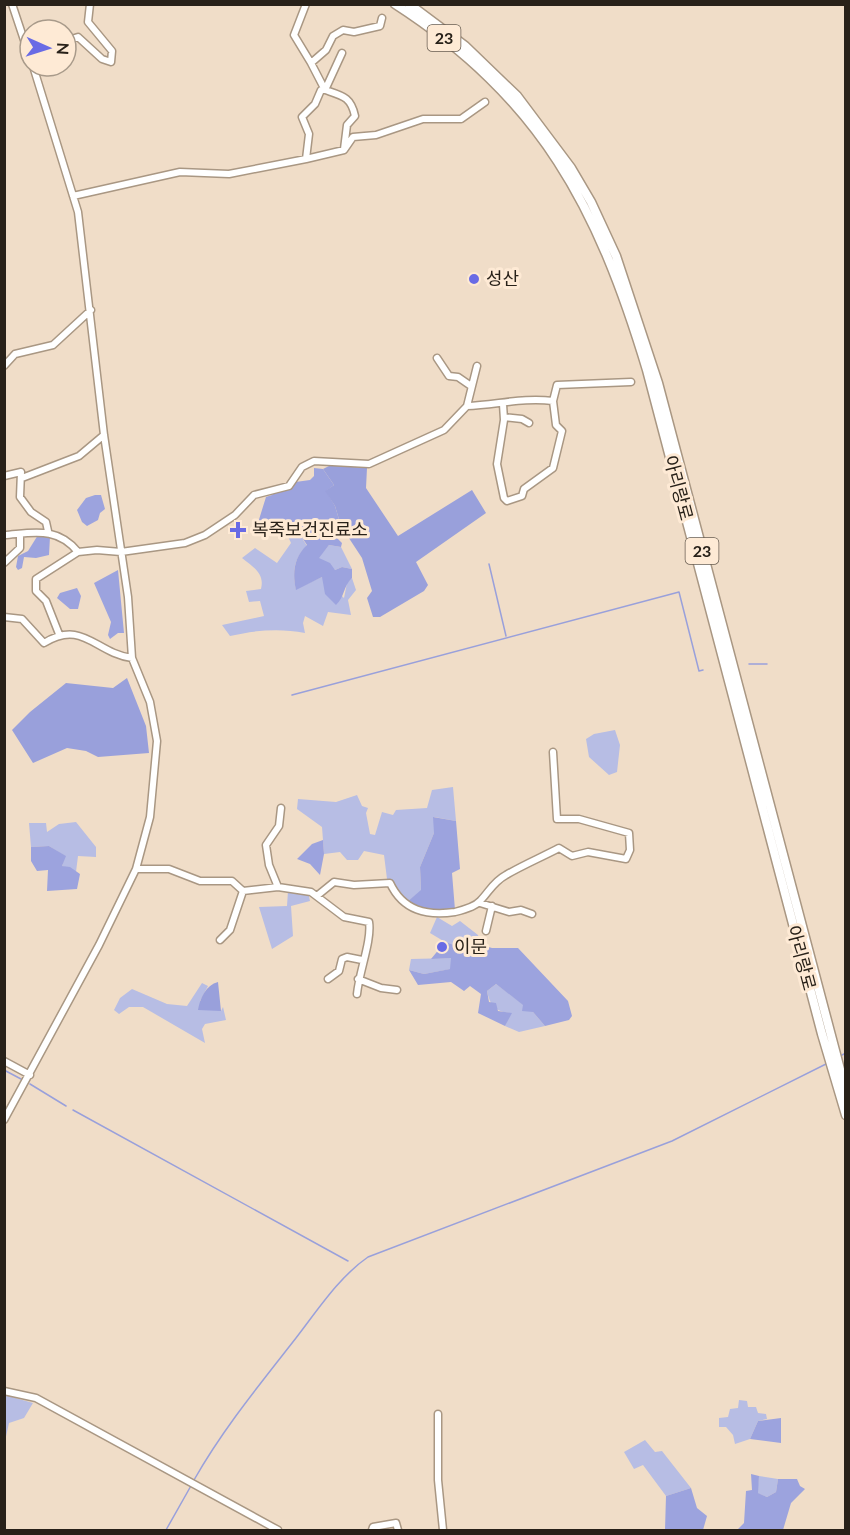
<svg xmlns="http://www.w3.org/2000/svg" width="850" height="1535" viewBox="0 0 850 1535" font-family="Lato,'Noto Sans KR',sans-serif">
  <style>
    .green { fill: #b7bde4 }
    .forest { fill: #9ca3de }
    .water { fill: #99a0db }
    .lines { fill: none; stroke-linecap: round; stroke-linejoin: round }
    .stream { stroke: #99a0db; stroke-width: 1.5 }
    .minor-casing { stroke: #a99783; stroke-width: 9 }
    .highway-casing { stroke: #a99783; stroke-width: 11 }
    .minor { stroke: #fff; stroke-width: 6 }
    .highway { stroke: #fff; stroke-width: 8 }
    .poi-dot { fill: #696be5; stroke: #feead5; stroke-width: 2 }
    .labels { text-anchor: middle; stroke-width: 6; stroke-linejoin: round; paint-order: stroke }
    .shield { fill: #feead5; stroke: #685d51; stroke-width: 1.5 }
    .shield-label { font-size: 16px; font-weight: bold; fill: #282119 }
    .poi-label { font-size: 18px; fill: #282119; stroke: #feead5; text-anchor: start }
    .street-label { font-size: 18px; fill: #282119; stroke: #feead5 }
  </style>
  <rect width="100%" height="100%" fill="#f0ddc8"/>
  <!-- green -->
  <path class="green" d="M 285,530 L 297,530 L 307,546 C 294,557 292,573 296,589 L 322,577 L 344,598 L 347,583 L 352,578 L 356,590 L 348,600 L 351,615 L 328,612 L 323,626 L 305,616 L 303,623 L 305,633 C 280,628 256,630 230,636 L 222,625 L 264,616 L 260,601 L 249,602 L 246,591 L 261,589 C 265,573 253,567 242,558 L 255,548 L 277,563 L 291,543 Z
    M 329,545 L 341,547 L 352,569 L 342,567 L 335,570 L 318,558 Z
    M 615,730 L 620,745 L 617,772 L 609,775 L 589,757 L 586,739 L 594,734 Z
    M 453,787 L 456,821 L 434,817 L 434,833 L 420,867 L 421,891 L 407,902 L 387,879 L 384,855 L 364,851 L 358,860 L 347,860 L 340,852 L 324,854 L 322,827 L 297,809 L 298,799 L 336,802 L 357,795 L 362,806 L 368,808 L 366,813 L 370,834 L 375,835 L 382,812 L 393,815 L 396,810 L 427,808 L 432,790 Z
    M 76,822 L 96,847 L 96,857 L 78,856 L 76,872 L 62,866 L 65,856 L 49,846 L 31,847 L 29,823 L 46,823 L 47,832 L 59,824 Z
    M 288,891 L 308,892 L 310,901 L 291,906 L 293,936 L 272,949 L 259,907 L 287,906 Z
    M 437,917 L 452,926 L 460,921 L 478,935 L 479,939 L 463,949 L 445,942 L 430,933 Z
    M 452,958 L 451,969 L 424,974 L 409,970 L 411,959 Z
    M 202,983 L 208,986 L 200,1001 L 221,1011 L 223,1007 L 226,1020 L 205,1024 L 202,1029 L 205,1043 L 143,1007 L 129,1007 L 119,1014 L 114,1010 L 120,998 L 132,989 L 167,1004 L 187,1006 Z
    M 496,984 L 533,1012 L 545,1026 L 519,1032 L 505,1026 L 511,1013 C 496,1012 490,1006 487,991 Z
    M 5,1395 L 33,1403 L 24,1418 L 9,1423 L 5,1441 Z
    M 739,1400 L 747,1401 L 748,1407 L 756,1407 L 758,1413 L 766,1414 L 767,1419 L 758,1421 L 750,1439 L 735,1444 L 733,1435 L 726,1427 L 719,1427 L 719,1418 L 728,1417 L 730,1409 L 738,1408 Z
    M 645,1440 L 655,1452 L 662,1451 L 691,1488 L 666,1496 L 643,1465 L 634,1469 L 624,1452 Z
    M 759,1476 L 778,1479 L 776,1492 L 767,1497 L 757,1493 Z"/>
  <!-- forest -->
  <path class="forest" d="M 314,468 L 323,469 L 334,485 L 326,491 L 335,506 L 341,526 L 331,532 L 342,543 L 341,547 L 329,545 L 319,558 L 330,563 L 335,570 L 342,567 L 352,569 L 352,578 C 343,586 345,597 336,605 L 325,594 L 322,577 L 296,590 C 292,573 294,557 307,545 L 297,530 L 257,526 L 266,497 L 272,495 L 281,484 L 310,480 L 314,476 Z
    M 95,495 L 101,495 L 105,509 L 100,513 L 98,520 L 87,526 L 82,522 L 77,510 L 86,498 Z
    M 38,535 L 50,537 L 49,555 L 36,558 L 24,557 L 22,568 L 18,570 L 16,567 L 18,556 L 28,551 Z
    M 118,570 L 124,633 L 118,633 L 110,639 L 108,635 L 111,622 L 94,583 Z
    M 77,588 L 81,596 L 78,609 L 70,609 L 57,598 L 60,593 Z
    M 433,817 L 456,821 L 460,869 L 452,873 L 455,910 L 424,911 L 407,902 L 421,890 L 420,867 L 434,833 Z
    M 323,840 L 324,854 L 320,875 L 310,864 L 297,859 L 312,844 Z
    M 49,846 L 66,856 L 62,866 L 70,867 L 80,874 L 77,889 L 47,891 L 48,870 L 37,871 L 31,861 L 31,847 Z
    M 479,939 L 479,944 L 492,948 L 518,948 L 568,1001 L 572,1016 L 569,1020 L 545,1026 L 533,1012 L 522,1011 L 523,1005 L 496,984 L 487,991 L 489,1002 L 496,1003 L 498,1011 L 512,1013 L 505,1026 L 478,1013 L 481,994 L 470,986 L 464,991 L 451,982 L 418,985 L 409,970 L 424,974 L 450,969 L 451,958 L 431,959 L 445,942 L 463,948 Z
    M 781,1418 L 781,1443 L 750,1439 L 758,1421 Z
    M 751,1474 L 759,1476 L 758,1493 L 767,1497 L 776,1492 L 778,1479 L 797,1479 L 800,1486 L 805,1489 L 791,1503 L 783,1530 L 737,1530 L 744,1523 L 746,1491 L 752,1490 Z
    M 691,1488 L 697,1508 L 707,1516 L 703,1530 L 665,1530 L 666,1496 Z"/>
  <!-- water -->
  <path class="water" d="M 331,465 L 367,468 L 366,488 L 398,536 L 472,490 L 486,513 L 416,562 L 428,585 L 424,591 L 380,617 L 373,617 L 367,598 L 372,591 L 362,558 L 341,526 L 335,506 L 325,491 L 334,485 L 323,469 Z
    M 127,678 L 146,726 L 149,753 L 98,757 L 86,751 L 67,748 L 33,763 L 12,730 L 30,712 L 66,683 L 113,688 Z
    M 218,982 L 221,1011 L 198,1010 C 200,998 206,985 218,982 Z"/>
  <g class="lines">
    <!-- stream -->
    <path class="stream" d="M 489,564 L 506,636
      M 749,664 L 767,664
      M 292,695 L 679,592 L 699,671 L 703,670
      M 840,1056 L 846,1053
      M 4,1070 L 21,1079
      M 30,1084 L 66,1106
      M 73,1110 L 348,1261
      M 194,1480 C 223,1429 260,1384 296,1338 C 317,1311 339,1277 368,1257 L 672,1141 L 826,1064
      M 166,1530 L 192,1484"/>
    <defs>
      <path id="minor" d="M 12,4 L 30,58
        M 306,4 L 294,35 L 311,63
        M 66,38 L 68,40 L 78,37 L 102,59 L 111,62 L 112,51 L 88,22 L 90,4
        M 344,149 L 347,125 L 355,116 C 351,97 343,96 325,90 L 311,63 L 326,50 L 333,36 L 343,30 L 354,32 L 380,26 L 382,18
        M 306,159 L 309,134 L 302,117 L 315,104 L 321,90 L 325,90 L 342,53
        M 73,196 L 180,172 L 229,174 L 306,159 L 344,150 L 353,137 L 376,135 L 423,119 L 461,119 L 485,102
        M 437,358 L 449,376 L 458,377 L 471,386
        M 4,366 L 15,354 L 53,345 L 91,310
        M 553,401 L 557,385 L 631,382
        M 467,406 L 477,366
        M 504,417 L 522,419 L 529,423
        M 4,476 L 21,472 L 20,497 L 31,512 L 46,522 L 48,531
        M 22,478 L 79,456 L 104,435
        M 4,535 C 33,533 57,526 78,552 L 97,550 L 121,552 L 185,543 L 205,535 L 235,515 L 254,495 L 289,486 L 302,467 L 314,461 L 369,464 L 444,430 L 467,406 C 496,405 524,397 553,401 L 556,425 L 562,431 L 553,468 L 524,489 L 522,496 L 507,501 L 504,498 L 497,464 L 504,420 L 503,404
        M 4,563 L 20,548 L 20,534
        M 4,617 L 22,619 L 44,643 C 83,619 95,653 132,658
        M 59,634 L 46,601 L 36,591 L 36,579 L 78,552
        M 136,869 L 169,869 L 200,881 L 232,881 L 243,891 L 278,887 L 311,892 L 344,917 L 369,922 C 372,940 359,972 357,994
        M 278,887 L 269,865 L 266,845 L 279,826 L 281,808
        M 318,895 L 334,882 L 354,885 L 390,883 C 403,911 427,916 455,912 C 463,910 475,907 480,901 C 489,892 493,882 506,875 C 523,865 542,857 559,848 L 572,856 L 588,852 L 626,859 L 630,850 L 629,833 L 579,819 L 557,819 L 553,752
        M 480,903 L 509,912 L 521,910 L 532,914
        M 486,931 L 492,906
        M 220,940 L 230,930 L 243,891
        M 328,979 L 339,971 L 342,959 L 347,957 L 362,960
        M 358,979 L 381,988 L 397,990
        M 4,1061 L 30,1075
        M 4,1120 L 99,945 L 136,869 L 150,817 L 157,741 L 150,702 L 132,658 L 128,597 L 104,435 L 78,212 L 33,66
        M 4,1391 L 36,1398 L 278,1530
        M 438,1414 L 438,1480 L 443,1530
        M 372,1530 L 373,1527 L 396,1523 L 398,1530"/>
      <path id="highway" d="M 395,4 C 542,99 598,207 647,370 L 822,1034 L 846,1115
        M 409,4 L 465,46 L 517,96 L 571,168 L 591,202 L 616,256 L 658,383 L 846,1092"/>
    </defs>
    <!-- minor casing -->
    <use href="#minor" class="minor-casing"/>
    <!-- highway casing -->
    <use href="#highway" class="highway-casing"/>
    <!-- minor -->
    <use href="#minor" class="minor"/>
    <!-- highway -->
    <use href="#highway" class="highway"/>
  </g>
  <!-- markers -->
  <g class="poi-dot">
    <circle cx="474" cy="279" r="6"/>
    <path d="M235 521h6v6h6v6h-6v6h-6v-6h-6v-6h6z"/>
    <circle cx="442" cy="947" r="6"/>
  </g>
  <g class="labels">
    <!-- shield labels -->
    <g class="shield">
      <rect x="427.5" y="25" width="33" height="26" rx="4.5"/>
      <rect x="685.5" y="538" width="33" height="26" rx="4.5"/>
    </g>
    <g class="shield-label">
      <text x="444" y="44">23</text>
      <text x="702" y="557">23</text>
    </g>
    <!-- poi labels -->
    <g class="poi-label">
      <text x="486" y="285">성산</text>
      <text x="252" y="536">복죽보건진료소</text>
      <text x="454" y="953">이문</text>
    </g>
    <!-- street labels -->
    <g class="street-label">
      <text transform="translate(678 488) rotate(75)" y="6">아리랑로</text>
      <text transform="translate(801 958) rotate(75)" y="6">아리랑로</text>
    </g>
  </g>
  <!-- border -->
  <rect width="850" height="1535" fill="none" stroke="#282119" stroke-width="12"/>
  <!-- north arrow -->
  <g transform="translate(48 48) rotate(93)"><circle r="28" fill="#feead5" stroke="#a89a8a" stroke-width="1.5"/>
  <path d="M0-4.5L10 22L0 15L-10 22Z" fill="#696be5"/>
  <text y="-9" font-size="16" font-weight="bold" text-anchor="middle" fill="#282119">N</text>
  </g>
</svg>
